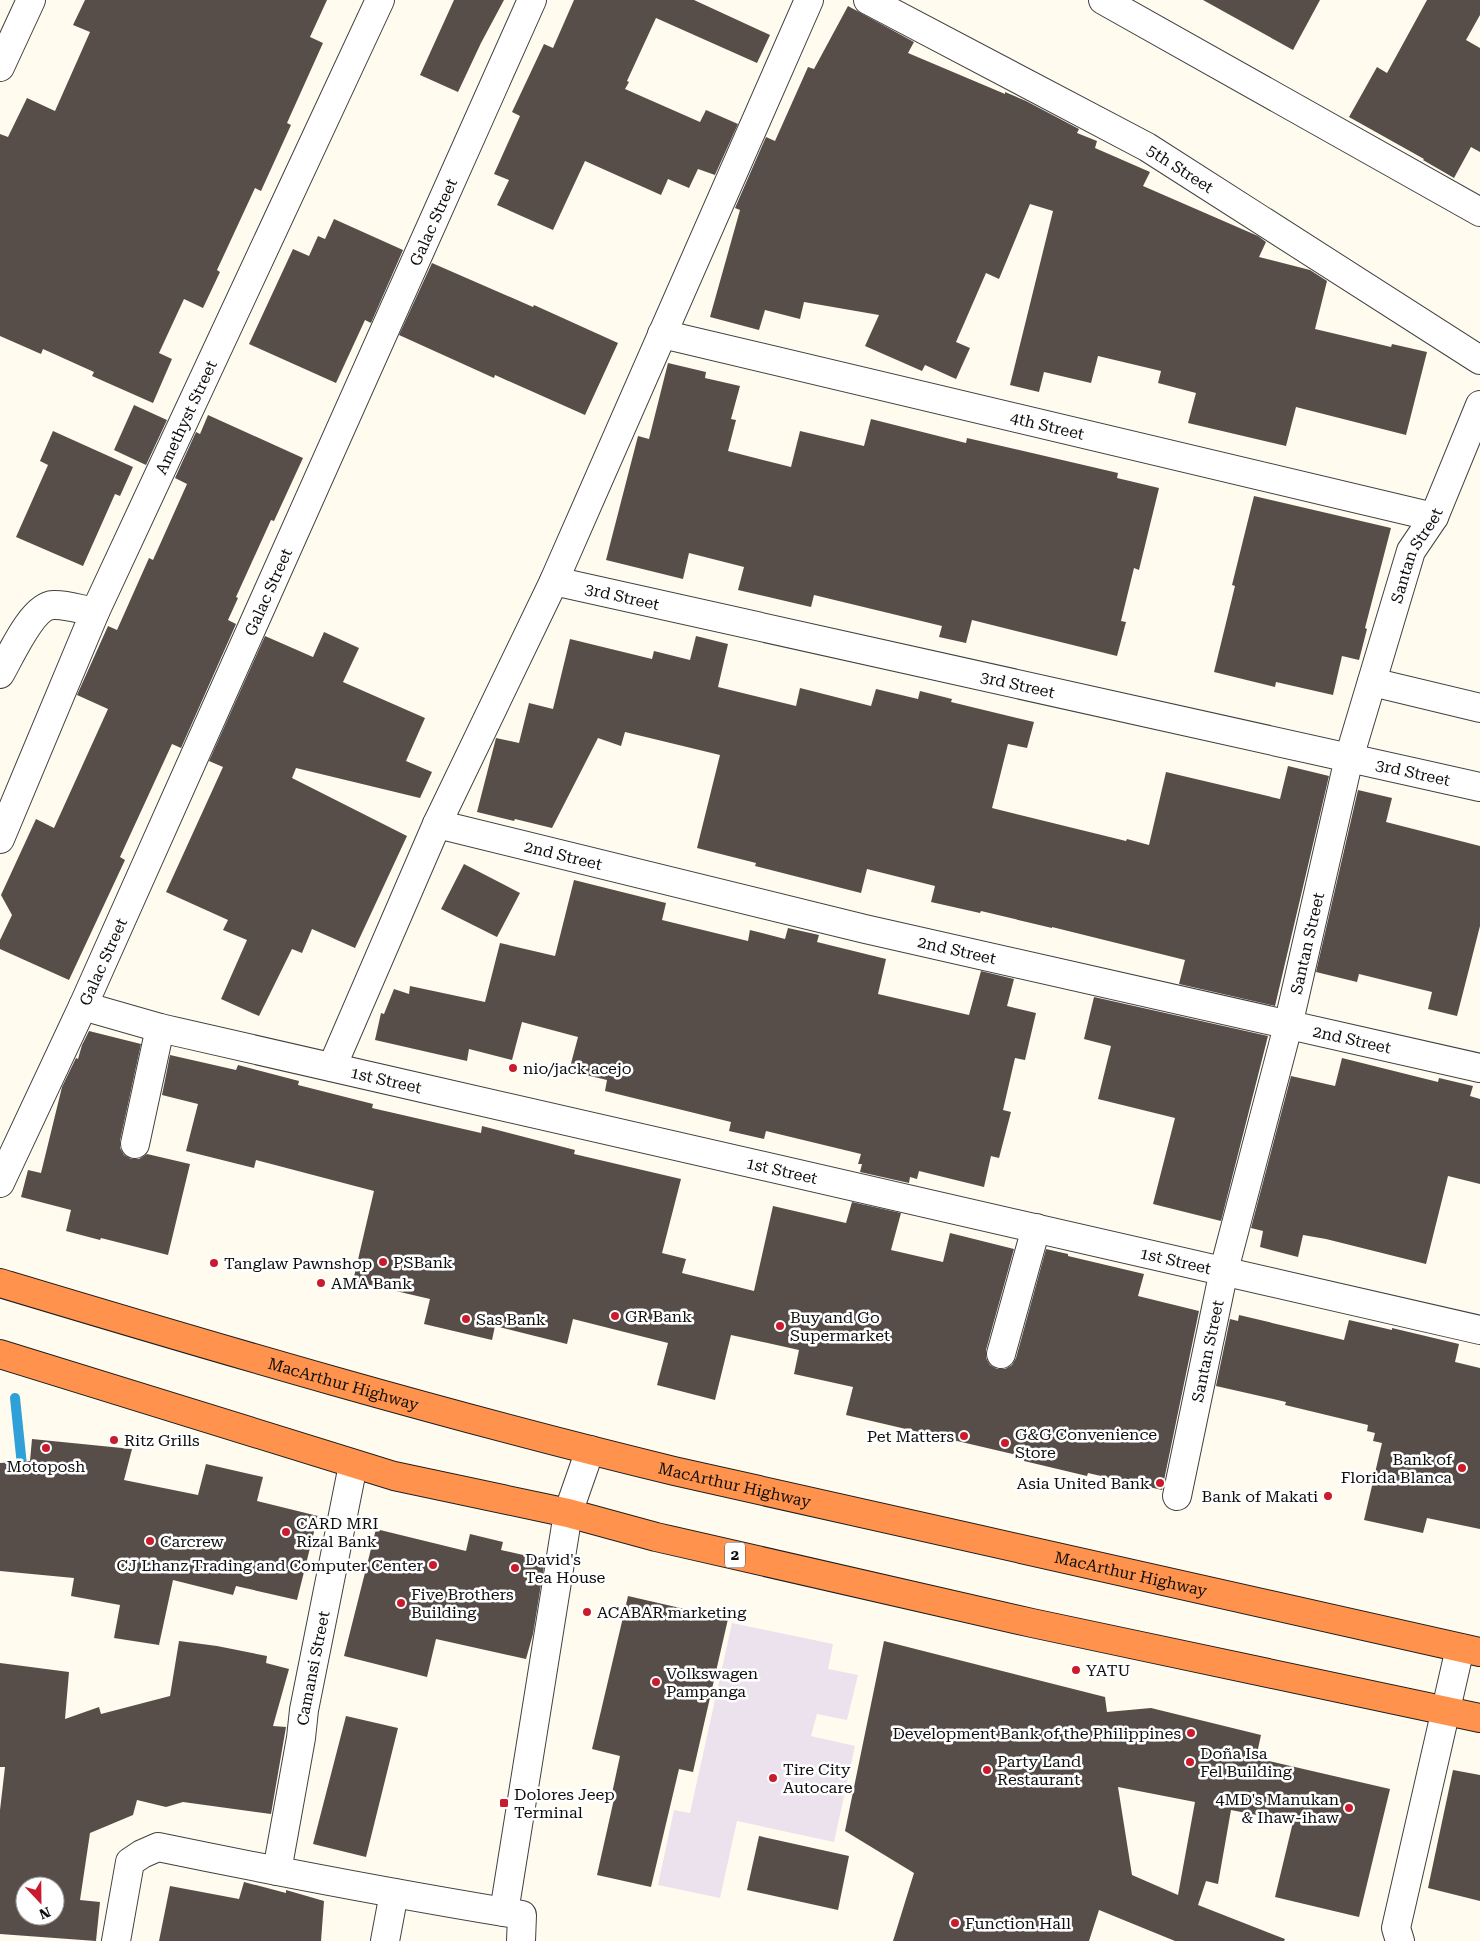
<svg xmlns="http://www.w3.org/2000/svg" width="1480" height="1941" viewBox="0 0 1480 1941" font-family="'Roboto Serif',serif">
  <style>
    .industrial { fill: #ebe2ed }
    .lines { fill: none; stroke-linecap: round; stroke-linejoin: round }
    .stream { stroke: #30a0d8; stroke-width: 10 }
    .building { fill: #584e49; fill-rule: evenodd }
    .minor-casing { stroke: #414141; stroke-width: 30 }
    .highway-casing { stroke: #1f1f1f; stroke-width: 30 }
    .minor { stroke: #fff; stroke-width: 28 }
    .highway { stroke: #ff934d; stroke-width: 28 }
    .poi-dot { fill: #ca1a2e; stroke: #fff; stroke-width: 2 }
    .labels { text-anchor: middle; stroke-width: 5; stroke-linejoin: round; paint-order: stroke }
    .shield { fill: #fff; stroke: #565656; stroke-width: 1 }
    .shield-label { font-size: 15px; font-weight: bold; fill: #0e0e0e }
    .street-label { font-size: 16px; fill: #0e0e0e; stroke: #fff }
    .poi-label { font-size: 16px; fill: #0e0e0e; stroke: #fff; text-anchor: start }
  </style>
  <rect width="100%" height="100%" fill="#fffbef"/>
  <!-- industrial -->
  <path class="industrial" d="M 732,1623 L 833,1644 L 828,1669 L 858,1675 L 847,1720 L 817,1714 L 811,1736 L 855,1746 L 834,1842 L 737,1821 L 720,1898 L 658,1885 L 674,1810 L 690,1813 Z"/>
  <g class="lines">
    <!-- stream -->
    <path class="stream" d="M 15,1398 L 23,1475"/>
  </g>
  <!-- building -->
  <path class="building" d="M 85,0 L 327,0 L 310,37 L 323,43 L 287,123 L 291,125 L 261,191 L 255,188 L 217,270 L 220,272 L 203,308 L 184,299 L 159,353 L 172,359 L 153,403 L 92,376 L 94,372 L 43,349 L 41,354 L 0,336 L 0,134 L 8,137 L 27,98 L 55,111 L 90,32 L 73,25 Z
    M 454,0 L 504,0 L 481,43 L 458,92 L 420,75 Z
    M 574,0 L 694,0 L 770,35 L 757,63 L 656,18 L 627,81 L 629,82 L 625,89 L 700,122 L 706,110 L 738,124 L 714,177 L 715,175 L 698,169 L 689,188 L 668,179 L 661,195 L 585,161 L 553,230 L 497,205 L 509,180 L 494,174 L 520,116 L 512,112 L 544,44 L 553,48 Z
    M 1203,0 L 1320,0 L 1293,50 Z
    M 1427,0 L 1480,0 L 1480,15 L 1466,40 L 1480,48 L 1480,152 L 1471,147 L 1454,178 L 1423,160 L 1424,159 L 1349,117 L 1377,67 L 1387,73 Z
    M 848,6 L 914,42 L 908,53 L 1005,94 L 1005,92 L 1026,101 L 1079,129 L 1077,133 L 1097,141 L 1095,148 L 1150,172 L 1143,186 L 1258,236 L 1266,242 L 1259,257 L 1310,270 L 1327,281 L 1315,329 L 1391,347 L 1392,344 L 1427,352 L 1406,435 L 1296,407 L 1286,446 L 1188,423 L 1196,393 L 1158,383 L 1161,371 L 1098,356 L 1091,383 L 1044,372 L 1039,392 L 1010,385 L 1053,211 L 1030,204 L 999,279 L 986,273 L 956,342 L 970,348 L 956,379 L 925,365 L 922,371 L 865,346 L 879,315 L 804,302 L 800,319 L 765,310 L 759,330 L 710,317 L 740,210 L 735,208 L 766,137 L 775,141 L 808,67 L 814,69 Z
    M 334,219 L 403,250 L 371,323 L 365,320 L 336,383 L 249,344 L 293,249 L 309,256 L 318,236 L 325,239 Z
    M 432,263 L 533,307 L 534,305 L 618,343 L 585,415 L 495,375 L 494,378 L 399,335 Z
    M 668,363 L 706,372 L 705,378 L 740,386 L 731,419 L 736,420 L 728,451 L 791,467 L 800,431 L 864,446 L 871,419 L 966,443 L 967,438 L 1118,473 L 1117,478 L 1159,488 L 1139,570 L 1134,568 L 1121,621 L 1126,622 L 1117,656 L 972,620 L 966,643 L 939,637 L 942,626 L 814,595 L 811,607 L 738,590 L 744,567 L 689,553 L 683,579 L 606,560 L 638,436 L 649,439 Z
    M 134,405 L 167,420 L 146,465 L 114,450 Z
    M 208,415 L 303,458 L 274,521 L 271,520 L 236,597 L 238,598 L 228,620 L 236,624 L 181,748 L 172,744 L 120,857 L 125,860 L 69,980 L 0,949 L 0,940 L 12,915 L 1,895 L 36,819 L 54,828 L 108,709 L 77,695 L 108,626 L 117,630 L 149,558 L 153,560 L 187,484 L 175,478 L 196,432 L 200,434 Z
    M 53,431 L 133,467 L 120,496 L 115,494 L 83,566 L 16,537 L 48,465 L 40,461 Z
    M 1254,496 L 1391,528 L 1365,628 L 1367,629 L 1359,660 L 1342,656 L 1333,695 L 1276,682 L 1275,687 L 1214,672 L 1235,586 L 1232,585 Z
    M 324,632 L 359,648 L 343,682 L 425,718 L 406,761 L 432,772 L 420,798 L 296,768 L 292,778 L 407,836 L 355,948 L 312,929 L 302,953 L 292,949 L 259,1016 L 221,999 L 247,940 L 223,930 L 228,920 L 166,892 L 223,767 L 209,761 L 265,636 L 313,657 Z
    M 696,636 L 728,644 L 718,687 L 796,706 L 800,688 L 871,706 L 876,689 L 918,699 L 920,691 L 952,699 L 951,702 L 1034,722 L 1027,748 L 1008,744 L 992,808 L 1126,841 L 1127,839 L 1149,845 L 1166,772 L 1280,799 L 1288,766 L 1329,776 L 1275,1006 L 1179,984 L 1185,960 L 1052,927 L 1052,928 L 981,911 L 980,913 L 931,902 L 935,886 L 867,869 L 861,893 L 755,866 L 756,863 L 697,848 L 720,755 L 625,732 L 621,746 L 598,738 L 552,828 L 515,819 L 514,821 L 477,812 L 496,738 L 519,743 L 529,703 L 553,709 L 570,639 L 652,659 L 654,651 L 690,660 Z
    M 1358,790 L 1392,798 L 1386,822 L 1480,846 L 1480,926 L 1457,1016 L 1428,1009 L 1432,992 L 1359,974 L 1357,982 L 1316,972 Z
    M 464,864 L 520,893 L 497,937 L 441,909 Z
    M 574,880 L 666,903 L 662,920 L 748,941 L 750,930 L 785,939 L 788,928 L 819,935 L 817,942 L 886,959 L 878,994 L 969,1015 L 981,971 L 1014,979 L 1007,1006 L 1036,1013 L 1025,1060 L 1015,1058 L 1003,1110 L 1011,1112 L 999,1158 L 991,1156 L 984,1187 L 919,1171 L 917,1179 L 910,1177 L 909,1183 L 860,1172 L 862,1164 L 858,1164 L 861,1154 L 766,1131 L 764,1139 L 729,1131 L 731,1122 L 605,1091 L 607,1080 L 569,1071 L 578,1037 L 522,1022 L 512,1060 L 469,1049 L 467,1061 L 375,1040 L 381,1013 L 384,1014 L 394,989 L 409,994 L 410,986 L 485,1002 L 500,943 L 555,956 Z
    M 1094,997 L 1268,1036 L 1221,1221 L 1153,1204 L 1175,1118 L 1098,1099 L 1111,1046 L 1084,1039 Z
    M 89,1031 L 141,1044 L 120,1141 L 120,1148 L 124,1155 L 131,1159 L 139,1159 L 147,1154 L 190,1164 L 168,1255 L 101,1238 L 100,1240 L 66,1231 L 71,1210 L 21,1197 L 28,1170 L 41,1173 L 62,1087 L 76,1058 L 78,1059 L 82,1045 Z
    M 170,1055 L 236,1070 L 238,1065 L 299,1081 L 298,1085 L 373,1104 L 372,1108 L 481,1133 L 482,1126 L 575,1150 L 574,1154 L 681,1179 L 662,1253 L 686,1259 L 682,1273 L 754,1291 L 773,1206 L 846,1223 L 852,1202 L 901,1213 L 891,1250 L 943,1262 L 950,1233 L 1014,1249 L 986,1350 L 986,1358 L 990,1365 L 997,1369 L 1005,1369 L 1012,1365 L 1016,1358 L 1046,1249 L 1068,1254 L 1068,1256 L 1144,1274 L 1138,1296 L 1199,1311 L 1162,1490 L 1088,1473 L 1087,1476 L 1024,1461 L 1025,1457 L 846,1415 L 853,1387 L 794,1374 L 799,1350 L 731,1335 L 715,1400 L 657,1385 L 668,1343 L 573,1319 L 567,1344 L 495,1326 L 492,1340 L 424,1324 L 430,1299 L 353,1281 L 374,1191 L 256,1160 L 254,1168 L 186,1151 L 198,1104 L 162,1095 Z
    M 1342,1058 L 1438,1082 L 1439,1078 L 1473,1086 L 1470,1096 L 1480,1099 L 1480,1184 L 1448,1176 L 1426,1264 L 1326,1239 L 1303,1235 L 1298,1257 L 1260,1247 L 1263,1231 L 1251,1228 L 1291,1076 L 1335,1086 Z
    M 1239,1315 L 1344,1340 L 1349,1320 L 1392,1330 L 1392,1328 L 1459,1344 L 1455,1362 L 1480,1368 L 1480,1529 L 1427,1518 L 1423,1533 L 1364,1520 L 1382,1443 L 1373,1441 L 1375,1433 L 1367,1431 L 1368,1425 L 1285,1405 L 1286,1402 L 1216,1386 L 1230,1319 L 1238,1321 Z
    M 32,1439 L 132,1449 L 124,1480 L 198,1495 L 206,1464 L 263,1477 L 257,1501 L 318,1516 L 297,1600 L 236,1586 L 233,1595 L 173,1580 L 159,1645 L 114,1638 L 120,1605 L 71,1596 L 74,1578 L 0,1571 L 0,1463 L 30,1461 Z
    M 376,1529 L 466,1551 L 470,1534 L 503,1542 L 501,1550 L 545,1560 L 533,1634 L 526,1659 L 436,1639 L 427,1677 L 344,1656 Z
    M 628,1596 L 728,1619 L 693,1772 L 679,1769 L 651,1887 L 597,1875 L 614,1799 L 611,1798 L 620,1756 L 592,1749 Z
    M 179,1641 L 217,1646 L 267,1656 L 266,1663 L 289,1669 L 273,1726 L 286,1727 L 271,1814 L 183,1802 L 166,1807 L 137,1800 L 133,1815 L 90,1833 L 80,1900 L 100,1902 L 96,1941 L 0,1934 L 0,1810 L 5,1767 L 0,1767 L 0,1663 L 69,1672 L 65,1719 L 99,1707 L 101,1714 L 170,1696 ZM 25,1886 L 55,1886 L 55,1916 L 25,1916 Z
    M 884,1641 L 1105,1697 L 1107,1712 L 1151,1708 L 1261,1735 L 1256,1758 L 1390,1789 L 1359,1917 L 1275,1897 L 1293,1822 L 1231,1810 L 1218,1884 L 1206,1881 L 1198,1905 L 1285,1939 L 1284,1941 L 1175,1941 L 1099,1910 L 1089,1941 L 893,1941 L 914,1873 L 845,1831 ZM 1118,1787 L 1195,1802 L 1178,1895 L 1132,1875 Z
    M 346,1716 L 398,1728 L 366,1857 L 313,1844 Z
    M 1453,1770 L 1480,1775 L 1480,1901 L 1428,1888 Z
    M 759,1836 L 849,1856 L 838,1910 L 747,1890 Z
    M 244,1882 L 286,1893 L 286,1890 L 324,1901 L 321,1941 L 159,1941 L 170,1886 L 239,1899 Z"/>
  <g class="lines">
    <defs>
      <g id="minor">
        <path id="s1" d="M 868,0 L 1147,147 L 1480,360"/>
        <path d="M 1103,0 L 1480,212"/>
        <path d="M 0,67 L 31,0"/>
        <path id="s2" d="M 662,334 L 1434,517"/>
        <path id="s3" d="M 554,581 L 1480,787"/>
        <path d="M 0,674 C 10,657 32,606 53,605 C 66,604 82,610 95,612"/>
        <path d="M 1372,682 L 1480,708"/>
        <path id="s4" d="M 437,824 L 865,929 L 1480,1068"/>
        <path id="s5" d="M 0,839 L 95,612 L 380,0"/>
        <path id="s6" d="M 83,1006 L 160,1028 L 1480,1330"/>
        <path d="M 332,1067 L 437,824 L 554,581 L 809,0"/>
        <path d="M 135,1144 L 160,1028"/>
        <path id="s7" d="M 0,1183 L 83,1006 L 532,0"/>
        <path d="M 1001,1354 L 1036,1228"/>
        <path id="s8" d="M 1177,1496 L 1224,1270 L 1288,1026 L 1349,758 L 1411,551 L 1434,517 L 1480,405"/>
        <path id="s9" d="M 277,1871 L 301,1738 L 304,1710 L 353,1465"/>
        <path d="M 504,1912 L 568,1513 L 590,1450"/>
        <path d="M 116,1941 L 130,1862 L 142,1854 L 158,1847 C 279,1872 400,1895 522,1915 L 521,1941"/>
        <path d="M 385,1941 L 394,1893"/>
        <path d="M 1400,1941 L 1396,1928 L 1460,1648"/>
      </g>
      <g id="highway">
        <path id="s10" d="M 0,1283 C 223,1350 447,1416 674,1471 L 1480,1652"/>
        <path d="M 0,1354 L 394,1476 L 568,1513 L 656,1537 L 1032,1623 L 1480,1718"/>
      </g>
    </defs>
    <!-- minor casing -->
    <use href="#minor" class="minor-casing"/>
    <!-- highway casing -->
    <use href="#highway" class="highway-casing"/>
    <!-- minor -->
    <use href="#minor" class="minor"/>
    <!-- highway -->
    <use href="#highway" class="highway"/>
  </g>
  <!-- markers -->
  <g class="poi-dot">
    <circle cx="513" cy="1068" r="5"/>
    <circle cx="383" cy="1262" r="5"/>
    <circle cx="214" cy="1263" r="5"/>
    <circle cx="321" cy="1283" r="5"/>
    <circle cx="615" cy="1316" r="5"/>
    <circle cx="466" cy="1319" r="5"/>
    <circle cx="780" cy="1326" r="5"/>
    <circle cx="964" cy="1436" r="5"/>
    <circle cx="114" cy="1440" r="5"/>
    <circle cx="1005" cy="1443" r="5"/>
    <circle cx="46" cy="1448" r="5"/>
    <circle cx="1462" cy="1468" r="5"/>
    <circle cx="1160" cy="1483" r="5"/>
    <circle cx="1328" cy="1496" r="5"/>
    <circle cx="286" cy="1532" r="5"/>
    <circle cx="150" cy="1541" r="5"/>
    <circle cx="433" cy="1565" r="5"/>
    <circle cx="515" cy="1568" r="5"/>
    <circle cx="401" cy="1603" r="5"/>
    <circle cx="587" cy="1612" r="5"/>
    <circle cx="1076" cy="1670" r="5"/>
    <circle cx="656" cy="1682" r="5"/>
    <circle cx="1191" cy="1733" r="5"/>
    <circle cx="1190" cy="1762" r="5"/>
    <circle cx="987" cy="1770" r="5"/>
    <circle cx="773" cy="1778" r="5"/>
    <rect x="499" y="1798" width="10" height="10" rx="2.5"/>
    <circle cx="1349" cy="1808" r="5"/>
    <circle cx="955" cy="1923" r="5"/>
  </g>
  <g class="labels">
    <!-- shield labels -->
    <rect class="shield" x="725" y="1542.5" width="20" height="25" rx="4"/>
    <g class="shield-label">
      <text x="735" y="1560">2</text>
    </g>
    <!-- street labels -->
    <g class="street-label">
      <text dy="6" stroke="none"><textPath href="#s1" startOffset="355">5th Street</textPath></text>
      <text dy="6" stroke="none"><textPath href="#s7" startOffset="1054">Galac Street</textPath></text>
      <text dy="6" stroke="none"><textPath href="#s5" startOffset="461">Amethyst Street</textPath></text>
      <text dy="6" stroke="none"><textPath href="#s2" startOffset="396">4th Street</textPath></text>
      <text dy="6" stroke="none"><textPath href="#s8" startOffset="972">Santan Street</textPath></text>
      <text dy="6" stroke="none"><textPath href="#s7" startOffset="649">Galac Street</textPath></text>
      <text dy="6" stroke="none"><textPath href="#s3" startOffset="70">3rd Street</textPath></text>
      <text dy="6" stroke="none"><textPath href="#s3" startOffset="475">3rd Street</textPath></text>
      <text dy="6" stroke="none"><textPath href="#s3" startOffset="880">3rd Street</textPath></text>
      <text dy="6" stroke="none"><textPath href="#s4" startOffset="130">2nd Street</textPath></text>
      <text dy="6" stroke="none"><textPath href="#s8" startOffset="568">Santan Street</textPath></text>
      <text dy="6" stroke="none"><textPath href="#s4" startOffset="535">2nd Street</textPath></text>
      <text dy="6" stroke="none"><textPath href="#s7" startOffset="244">Galac Street</textPath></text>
      <text dy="6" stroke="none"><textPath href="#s4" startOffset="940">2nd Street</textPath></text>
      <text dy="6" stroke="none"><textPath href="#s6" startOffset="312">1st Street</textPath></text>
      <text dy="6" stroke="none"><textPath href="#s6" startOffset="718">1st Street</textPath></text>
      <text dy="6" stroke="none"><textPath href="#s6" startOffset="1122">1st Street</textPath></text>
      <text dy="6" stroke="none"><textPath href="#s8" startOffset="148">Santan Street</textPath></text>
      <text dy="6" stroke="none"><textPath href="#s10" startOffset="358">MacArthur Highway</textPath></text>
      <text dy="6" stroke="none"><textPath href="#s10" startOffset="762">MacArthur Highway</textPath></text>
      <text dy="6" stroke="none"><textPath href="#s10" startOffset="1168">MacArthur Highway</textPath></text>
      <text dy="6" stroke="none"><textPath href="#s9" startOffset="206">Camansi Street</textPath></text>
    </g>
    <!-- poi labels -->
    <g class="poi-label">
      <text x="523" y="1074">nio/jack acejo</text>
      <text x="393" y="1268">PSBank</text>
      <text x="224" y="1269">Tanglaw Pawnshop</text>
      <text x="331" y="1289">AMA Bank</text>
      <text x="625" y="1322">GR Bank</text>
      <text x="790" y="1323">Buy and Go<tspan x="790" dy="18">Supermarket</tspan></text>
      <text x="476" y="1325">Sas Bank</text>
      <text x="1015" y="1440">G&amp;G Convenience<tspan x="1015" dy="18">Store</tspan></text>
      <text x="954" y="1442" text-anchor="end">Pet Matters</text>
      <text x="124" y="1446">Ritz Grills</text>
      <text x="1452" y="1465" text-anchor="end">Bank of<tspan x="1452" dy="18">Florida Blanca</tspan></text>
      <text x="46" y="1472" text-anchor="middle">Motoposh</text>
      <text x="1150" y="1489" text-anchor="end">Asia United Bank</text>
      <text x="1318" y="1502" text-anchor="end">Bank of Makati</text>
      <text x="296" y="1529">CARD MRI<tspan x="296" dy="18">Rizal Bank</tspan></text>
      <text x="160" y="1547">Carcrew</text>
      <text x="525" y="1565">David's<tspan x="525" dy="18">Tea House</tspan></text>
      <text x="423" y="1571" text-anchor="end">CJ Lhanz Trading and Computer Center</text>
      <text x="411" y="1600">Five Brothers<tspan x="411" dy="18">Building</tspan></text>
      <text x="597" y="1618">ACABAR marketing</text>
      <text x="1086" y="1676">YATU</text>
      <text x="666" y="1679">Volkswagen<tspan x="666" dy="18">Pampanga</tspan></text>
      <text x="1181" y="1739" text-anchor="end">Development Bank of the Philippines</text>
      <text x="1200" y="1759">Doña Isa<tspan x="1200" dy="18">Fel Building</tspan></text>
      <text x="997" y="1767">Party Land<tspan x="997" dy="18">Restaurant</tspan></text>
      <text x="783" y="1775">Tire City<tspan x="783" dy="18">Autocare</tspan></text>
      <text x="514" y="1800">Dolores Jeep<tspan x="514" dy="18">Terminal</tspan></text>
      <text x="1339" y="1805" text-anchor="end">4MD's Manukan<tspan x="1339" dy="18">&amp; Ihaw-ihaw</tspan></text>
      <text x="965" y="1929">Function Hall</text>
    </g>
  </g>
  <!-- north arrow -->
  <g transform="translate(40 1901) rotate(158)"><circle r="24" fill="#ffffff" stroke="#9f9f9f"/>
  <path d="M0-4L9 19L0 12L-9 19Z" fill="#ca1a2e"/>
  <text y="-8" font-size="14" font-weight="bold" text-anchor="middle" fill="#0e0e0e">N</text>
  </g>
</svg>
